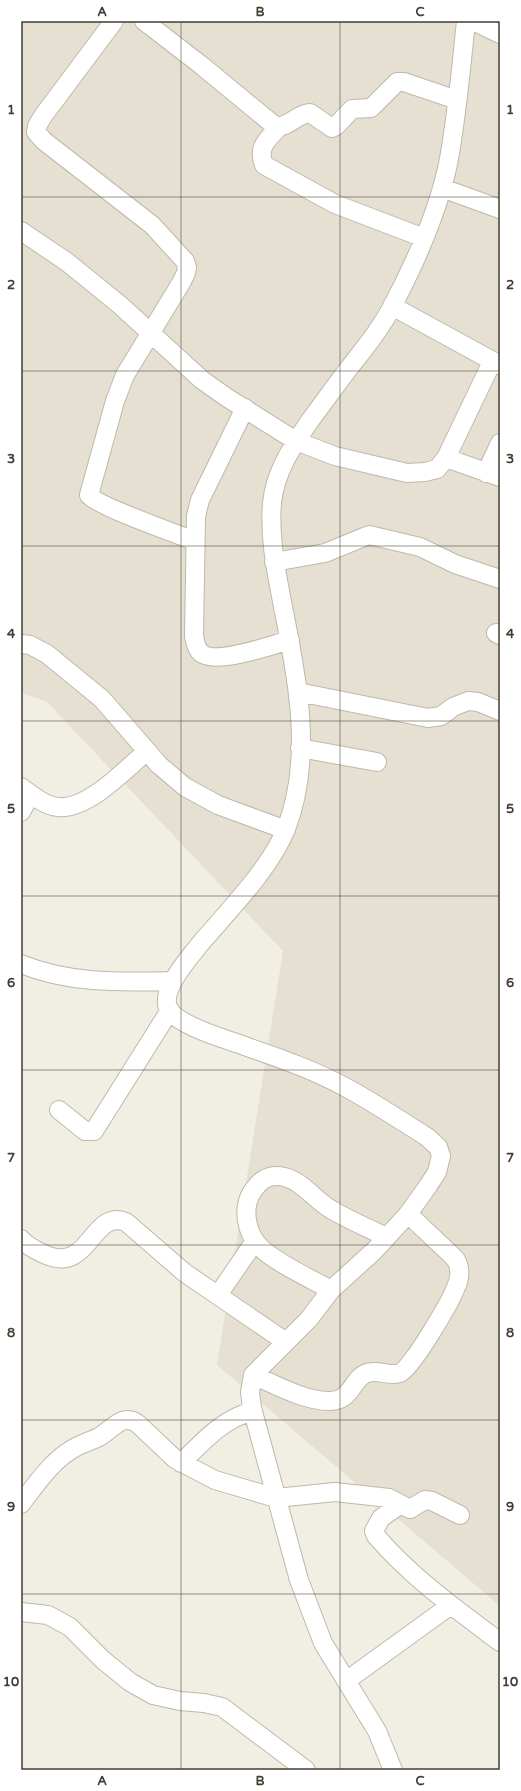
<svg xmlns="http://www.w3.org/2000/svg" width="521" height="1791" viewBox="0 0 521 1791" font-family="'Varela Round',sans-serif">
  <style>
    .residential { fill: #e5e0d2 }
    .lines { fill: none; stroke-linecap: round; stroke-linejoin: round }
    .minor-casing { stroke: #c0b8a9; stroke-width: 20 }
    .minor { stroke: #fff; stroke-width: 18 }
    .grid { fill: none; stroke: #433e34; stroke-width: 1; stroke-opacity: 0.55 }
    .neatline { fill: none; stroke: #433e34; stroke-width: 1.5 }
    .grid-label { font-size: 13px; text-anchor: middle; font-weight: bold; fill: #433e34 }
  </style>
  <rect width="100%" height="100%" fill="#f1eee4"/>
  <!-- residential -->
  <path class="residential" d="M 21,21 L 500,21 L 500,1606 L 217,1365 L 283,951 L 46,701 L 21,693 Z"/>
  <g class="lines">
    <defs>
      <path id="minor" d="M 114,21 L 43,116 L 37,126 L 36,132 L 44,141 L 152,225 L 185,261 L 187,267 L 186,273 L 181,283 L 125,375 L 115,401 L 89,495 C 97,506 177,534 195,541
        M 144,21 L 201,65 L 275,126 C 288,129 296,114 310,113 L 332,128 L 336,126 L 352,109 L 371,108 L 397,82 L 404,82 L 457,100
        M 473,21 L 500,34
        M 279,127 C 267,140 257,147 264,165 L 335,204 L 424,238
        M 442,188 L 500,209
        M 21,231 L 67,262 L 120,305 L 202,380 L 226,397 L 296,441 L 335,456 L 407,473 L 425,472 L 437,469 L 446,458 L 492,362
        M 392,306 L 500,365
        M 245,408 L 200,500 L 196,516 L 194,636 C 195,641 196,649 201,653 C 215,665 273,645 290,640
        M 446,458 L 500,477
        M 486,473 L 500,443
        M 274,562 L 325,553 L 369,535 L 420,547 L 455,564 L 500,579
        M 496,633 L 500,635
        M 21,644 L 30,645 L 47,654 L 102,699 L 159,765 L 185,787 L 218,805 L 286,830
        M 298,692 L 428,718 L 441,716 L 453,707 L 468,701 L 478,702 L 500,711
        M 300,748 L 377,762
        M 21,787 C 32,795 45,806 58,807 C 88,810 126,769 147,751
        M 21,812 L 31,794
        M 21,964 C 70,984 121,982 173,981
        M 59,1110 L 85,1131 L 94,1131 L 170,1010
        M 21,1239 C 27,1246 35,1250 44,1254 C 90,1276 91,1208 126,1222 L 185,1273 L 286,1342
        M 331,1290 C 313,1280 272,1261 259,1246 C 246,1232 242,1208 252,1192 C 259,1182 266,1175 279,1176 C 301,1178 314,1200 332,1210 C 349,1220 368,1228 386,1237
        M 218,1295 L 255,1241
        M 253,1375 C 276,1385 304,1401 330,1401 C 352,1401 352,1378 367,1373 C 378,1369 390,1377 400,1373 C 412,1368 451,1301 456,1287 C 460,1279 461,1268 456,1260 C 453,1256 447,1251 443,1247 C 431,1236 420,1225 408,1214
        M 181,1463 C 203,1442 222,1419 253,1411
        M 21,1504 C 36,1484 54,1458 76,1447 C 83,1443 91,1441 99,1437 C 112,1430 123,1412 138,1424 L 175,1459 L 215,1480 L 276,1498 L 335,1492 L 389,1498 L 410,1509 L 425,1500 L 432,1501 L 460,1515
        M 401,1504 L 381,1518 L 374,1531 L 376,1536 C 411,1577 457,1610 500,1642
        M 21,1612 L 48,1615 L 70,1627 L 103,1660 L 130,1682 L 153,1695 L 180,1701 L 204,1703 L 222,1707 L 306,1770
        M 346,1681 L 451,1605
        M 393,1770 L 377,1731 L 323,1643 L 299,1580 L 252,1408 L 250,1392 L 253,1375 L 309,1319 L 331,1290 L 375,1250 L 408,1214 L 428,1186 L 437,1172 L 441,1156 L 438,1147 L 427,1137 C 400,1120 373,1102 345,1087 C 310,1068 273,1056 236,1043 C 219,1037 179,1025 169,1010 C 164,1001 168,991 172,983 C 179,969 190,957 200,944 C 228,911 270,869 286,829 C 313,760 298,681 284,612 C 277,575 269,540 272,503 C 275,472 292,447 309,422 C 321,406 333,389 346,372 C 363,350 380,330 393,305 C 415,263 438,211 448,164 C 457,117 461,69 466,21"/>
    </defs>
    <!-- minor casing -->
    <use href="#minor" class="minor-casing"/>
    <!-- minor -->
    <use href="#minor" class="minor"/>
  </g>
  <!-- grid -->
  <path class="grid" d="M 181,21 L 181,1770M 340,21 L 340,1770M 21,197 L 500,197M 21,371 L 500,371M 21,546 L 500,546M 21,721 L 500,721M 21,896 L 500,896M 21,1070 L 500,1070M 21,1245 L 500,1245M 21,1420 L 500,1420M 21,1594 L 500,1594"/>
  <!-- border -->
  <rect width="521" height="1791" fill="none" stroke="#ffffff" stroke-width="44"/>
  <rect x="22" y="22" width="477" height="1747" class="neatline"/>
  <g class="grid-label">
    <text x="102" y="16">A</text>
    <text x="260" y="16">B</text>
    <text x="420" y="16">C</text>
    <text x="11" y="114">1</text>
    <text x="510" y="114">1</text>
    <text x="11" y="289">2</text>
    <text x="510" y="289">2</text>
    <text x="11" y="463">3</text>
    <text x="510" y="463">3</text>
    <text x="11" y="638">4</text>
    <text x="510" y="638">4</text>
    <text x="11" y="813">5</text>
    <text x="510" y="813">5</text>
    <text x="11" y="987">6</text>
    <text x="510" y="987">6</text>
    <text x="11" y="1162">7</text>
    <text x="510" y="1162">7</text>
    <text x="11" y="1337">8</text>
    <text x="510" y="1337">8</text>
    <text x="11" y="1511">9</text>
    <text x="510" y="1511">9</text>
    <text x="11" y="1686">10</text>
    <text x="510" y="1686">10</text>
    <text x="102" y="1785">A</text>
    <text x="260" y="1785">B</text>
    <text x="420" y="1785">C</text>
  </g>
</svg>
